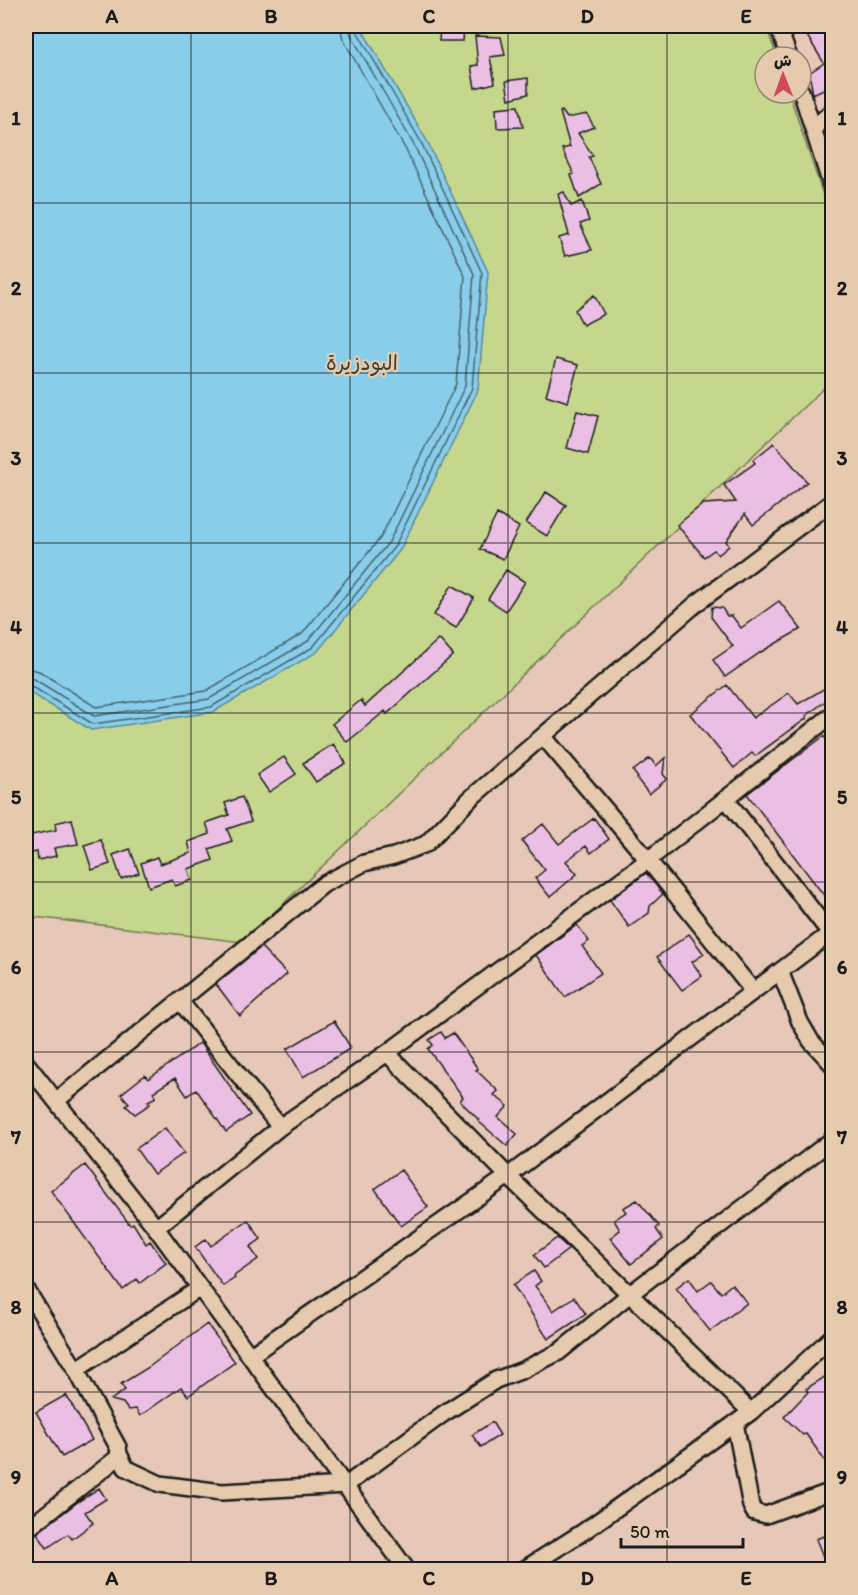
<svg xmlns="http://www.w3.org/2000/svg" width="858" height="1595" viewBox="0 0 858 1595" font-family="Itim,'Playpen Sans Arabic',sans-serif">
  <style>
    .green { fill: #c5d78c; stroke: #707a54; stroke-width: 1.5 }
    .water { fill: #88ceea; stroke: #5d8798; stroke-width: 1.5 }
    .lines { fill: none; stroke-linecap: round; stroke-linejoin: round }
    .shore { stroke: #47636e; stroke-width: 1.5 }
    .building { fill: #ebbfe4; stroke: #1c1c1c; stroke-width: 1.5 }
    .street-casing { stroke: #1c1c1c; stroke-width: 20 }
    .street { stroke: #e6caad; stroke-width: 15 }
    .grid { fill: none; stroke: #1c1c1c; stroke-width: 1.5; stroke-opacity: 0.55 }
    .labels { text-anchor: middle; stroke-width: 4.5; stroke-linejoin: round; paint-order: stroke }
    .park-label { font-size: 21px; fill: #3e4132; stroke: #e6caad }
    .neatline { fill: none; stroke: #1c1c1c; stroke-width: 2 }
    .grid-label { font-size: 20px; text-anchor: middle; font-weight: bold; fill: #1c1c1c }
  </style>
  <rect width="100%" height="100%" fill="#e7c8b8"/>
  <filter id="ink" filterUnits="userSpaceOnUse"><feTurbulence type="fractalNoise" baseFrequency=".0167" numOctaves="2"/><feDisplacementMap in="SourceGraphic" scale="12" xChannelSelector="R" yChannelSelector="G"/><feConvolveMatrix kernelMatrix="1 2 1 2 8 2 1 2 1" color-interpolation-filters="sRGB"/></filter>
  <g filter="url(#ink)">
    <!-- green -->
    <path class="green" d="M 26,26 L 766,26 L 777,57 L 765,57 L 765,93 L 789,93 L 832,222 L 832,380 L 243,942 L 26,916 Z"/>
    <!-- water -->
    <path class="water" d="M 26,26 L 360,26 L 426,139 L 488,272 L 478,390 L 400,550 L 317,652 L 213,712 L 91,730 L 26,690 Z"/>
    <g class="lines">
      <!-- shore -->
      <path class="shore" d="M 26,668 L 39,671 L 96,707 L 206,691 L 302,634 L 381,537 L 456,384 L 465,276 L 406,150 L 343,39 L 340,26
        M 26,677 L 34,679 L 94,716 L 209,699 L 308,641 L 389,542 L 465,386 L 474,274 L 414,145 L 351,35 L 349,26
        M 26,685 L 31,686 L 93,724 L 211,707 L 313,647 L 395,546 L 472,388 L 482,273 L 421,142 L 357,31 L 357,26"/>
    </g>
    <!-- building -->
    <path class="building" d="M 440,26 L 464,26 L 463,41 L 439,41 Z
      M 801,26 L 832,26 L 832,85 L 813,94 L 809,73 L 824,63 Z
      M 475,36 L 501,37 L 505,55 L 490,57 L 495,83 L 475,88 L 471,66 L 478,65 Z
      M 528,78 L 528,94 L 509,99 L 506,81 Z
      M 518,106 L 523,127 L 497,128 L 496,108 Z
      M 562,111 L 567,118 L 587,114 L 594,127 L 578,133 L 593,156 L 589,157 L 601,184 L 579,198 L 571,175 L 574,174 L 562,149 L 570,147 L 560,112 Z
      M 564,192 L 571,206 L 582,201 L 589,221 L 580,224 L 592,250 L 565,256 L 559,238 L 569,235 L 558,194 Z
      M 594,295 L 604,314 L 583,325 L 575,310 Z
      M 556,359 L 578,365 L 568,402 L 546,395 Z
      M 577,411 L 598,416 L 588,454 L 567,448 Z
      M 774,443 L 807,482 L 753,525 L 745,514 L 726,541 L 729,546 L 718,555 L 714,550 L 704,557 L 677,525 L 703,504 L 736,502 L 724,485 L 755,463 L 753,460 Z
      M 546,492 L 566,505 L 547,536 L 526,523 Z
      M 497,514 L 519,527 L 503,559 L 480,549 Z
      M 506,570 L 525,582 L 506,611 L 488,599 Z
      M 452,585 L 474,598 L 456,628 L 434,615 Z
      M 779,601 L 801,629 L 761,652 L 725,677 L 713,660 L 733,646 L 711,617 L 712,607 L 722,608 L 727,616 L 732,616 L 741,628 Z
      M 439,639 L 453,655 L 387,714 L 385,711 L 347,742 L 332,724 L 361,700 L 365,706 Z
      M 832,684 L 832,696 L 806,716 L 807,718 L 755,756 L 752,753 L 734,768 L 690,714 L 727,685 L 753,718 L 789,693 L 798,704 Z
      M 824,736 L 832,747 L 832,906 L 747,794 Z
      M 333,744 L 346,763 L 316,782 L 303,763 Z
      M 284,757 L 296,774 L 269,792 L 257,775 Z
      M 650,758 L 656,766 L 665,758 L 663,774 L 667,779 L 649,794 L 637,779 L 638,778 L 633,771 Z
      M 242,797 L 251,821 L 227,829 L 232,841 L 209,849 L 213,860 L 188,869 L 192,880 L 175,886 L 172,879 L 149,887 L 141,863 L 157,857 L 160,864 L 191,853 L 188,842 L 210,834 L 206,823 L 229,815 L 225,803 Z
      M 594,818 L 609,839 L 591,853 L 586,846 L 566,861 L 577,874 L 550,897 L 535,878 L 545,870 L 522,841 L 543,824 L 559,844 Z
      M 72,819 L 78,844 L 54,848 L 56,856 L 38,860 L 37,852 L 26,854 L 26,836 L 56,830 L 55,823 Z
      M 101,840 L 110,864 L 92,870 L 84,845 Z
      M 130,849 L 139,873 L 121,879 L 113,855 Z
      M 646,873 L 663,894 L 650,906 L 649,913 L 629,927 L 610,900 Z
      M 577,925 L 589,941 L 582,946 L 601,973 L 565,997 L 536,955 Z
      M 689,934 L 704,954 L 692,962 L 702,976 L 682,990 L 657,957 Z
      M 261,947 L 287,974 L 240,1016 L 216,984 Z
      M 334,1021 L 351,1048 L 303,1077 L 287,1049 Z
      M 441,1032 L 445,1038 L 453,1033 L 478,1069 L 476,1070 L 498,1091 L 494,1095 L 508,1106 L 498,1117 L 517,1134 L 507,1146 L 478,1121 L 479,1120 L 460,1101 L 463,1097 L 428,1049 L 433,1045 L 429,1040 Z
      M 200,1043 L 250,1115 L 226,1132 L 196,1089 L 187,1096 L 175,1078 L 153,1092 L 156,1097 L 148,1101 L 150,1104 L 135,1114 L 126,1106 L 129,1103 L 121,1094 L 145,1075 L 148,1079 Z
      M 165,1128 L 184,1153 L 154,1174 L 136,1149 Z
      M 85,1165 L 130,1225 L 133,1223 L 146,1244 L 150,1241 L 166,1263 L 140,1283 L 137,1279 L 123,1290 L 51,1191 Z
      M 401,1170 L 428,1207 L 401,1226 L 375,1189 Z
      M 637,1200 L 659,1226 L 656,1229 L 663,1239 L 631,1264 L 610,1238 L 620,1230 L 614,1220 L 626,1212 L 623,1208 Z
      M 248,1220 L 261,1239 L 250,1247 L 258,1259 L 234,1276 L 235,1278 L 223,1286 L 195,1247 L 206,1239 L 211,1246 Z
      M 557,1238 L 569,1249 L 544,1268 L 534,1255 Z
      M 534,1271 L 541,1281 L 535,1286 L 553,1311 L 574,1297 L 586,1314 L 548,1339 L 513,1285 Z
      M 689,1278 L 698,1291 L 711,1281 L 721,1293 L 732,1284 L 747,1303 L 710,1331 L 676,1288 Z
      M 207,1324 L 235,1362 L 188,1396 L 181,1387 L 140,1416 L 136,1409 L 128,1410 L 123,1403 L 111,1400 L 125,1390 L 121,1384 L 149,1367 Z
      M 826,1376 L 832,1386 L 832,1471 L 806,1434 L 803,1435 L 784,1417 L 808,1392 L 806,1389 Z
      M 66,1395 L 92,1440 L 62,1457 L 36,1412 Z
      M 492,1422 L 500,1435 L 481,1447 L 472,1435 Z
      M 99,1488 L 106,1499 L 85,1512 L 93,1523 L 72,1539 L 68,1534 L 47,1548 L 37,1533 L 79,1501 Z
      M 832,1533 L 832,1569 L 828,1569 L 816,1539 Z"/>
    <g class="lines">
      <defs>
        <path id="street" d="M 778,26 L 789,57
          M 801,91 L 832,188
          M 814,128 L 832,111
          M 543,736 L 648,860 L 753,991
          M 726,799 L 830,933
          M 780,971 L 800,1022 L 811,1041 L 832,1064
          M 180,1001 L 280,1127
          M 387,1053 L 508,1176 L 751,1412
          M 26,1063 L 156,1228 L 407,1570
          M 56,1101 L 324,884 L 364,863 L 394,856 L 426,844 L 471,798 L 697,603 L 832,502
          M 156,1228 L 280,1127 L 387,1053 L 648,860 L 832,715
          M 26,1289 L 76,1370 L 118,1447 L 119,1454 L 116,1459 L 26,1530
          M 251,1355 L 508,1176 L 832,932
          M 76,1370 L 200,1288
          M 735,1423 L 751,1506 L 754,1512 L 766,1515 L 832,1491
          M 119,1454 L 126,1468 L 160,1484 L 222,1492 L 346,1485 L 443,1414 L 496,1380 L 523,1370 L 559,1352 L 630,1294 L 832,1140
          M 523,1570 L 583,1532 L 751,1412 L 832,1337"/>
      </defs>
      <!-- street casing -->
      <use href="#street" class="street-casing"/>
      <!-- street -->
      <use href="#street" class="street"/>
    </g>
  </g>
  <!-- grid -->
  <path class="grid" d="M 191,26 L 191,1570M 350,26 L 350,1570M 508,26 L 508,1570M 667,26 L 667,1570M 26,203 L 832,203M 26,373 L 832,373M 26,543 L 832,543M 26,713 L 832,713M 26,882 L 832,882M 26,1052 L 832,1052M 26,1222 L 832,1222M 26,1392 L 832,1392"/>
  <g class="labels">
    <!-- park labels -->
    <g class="park-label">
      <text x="362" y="370">البودزيرة</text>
    </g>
  </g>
  <!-- margin -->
  <rect width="858" height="1595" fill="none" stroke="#e6caad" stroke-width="66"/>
  <!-- north arrow -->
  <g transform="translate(783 75) rotate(359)"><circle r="28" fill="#e6caad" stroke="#958473" stroke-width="1.5"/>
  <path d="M0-4.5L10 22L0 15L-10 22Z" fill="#d1495b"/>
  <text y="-9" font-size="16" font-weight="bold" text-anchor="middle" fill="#1c1c1c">ش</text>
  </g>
  <!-- scale -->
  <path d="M621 1538v9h122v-9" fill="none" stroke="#1c1c1c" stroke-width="3"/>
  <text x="630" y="1538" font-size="18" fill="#1c1c1c" stroke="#e6caad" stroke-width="4.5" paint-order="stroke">50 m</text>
  <rect x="33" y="33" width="792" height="1529" class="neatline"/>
  <g class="grid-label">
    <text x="112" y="23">A</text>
    <text x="271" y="23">B</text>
    <text x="429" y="23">C</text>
    <text x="587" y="23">D</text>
    <text x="746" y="23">E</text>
    <text x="16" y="125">1</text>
    <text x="842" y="125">1</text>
    <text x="16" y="295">2</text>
    <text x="842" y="295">2</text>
    <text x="16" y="465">3</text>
    <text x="842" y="465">3</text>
    <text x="16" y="634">4</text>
    <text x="842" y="634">4</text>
    <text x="16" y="804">5</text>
    <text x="842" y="804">5</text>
    <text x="16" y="974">6</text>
    <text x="842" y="974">6</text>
    <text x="16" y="1144">7</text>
    <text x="842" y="1144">7</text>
    <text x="16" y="1314">8</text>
    <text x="842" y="1314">8</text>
    <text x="16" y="1484">9</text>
    <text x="842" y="1484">9</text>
    <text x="112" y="1585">A</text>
    <text x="271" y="1585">B</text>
    <text x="429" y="1585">C</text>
    <text x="587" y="1585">D</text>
    <text x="746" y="1585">E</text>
  </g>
</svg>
